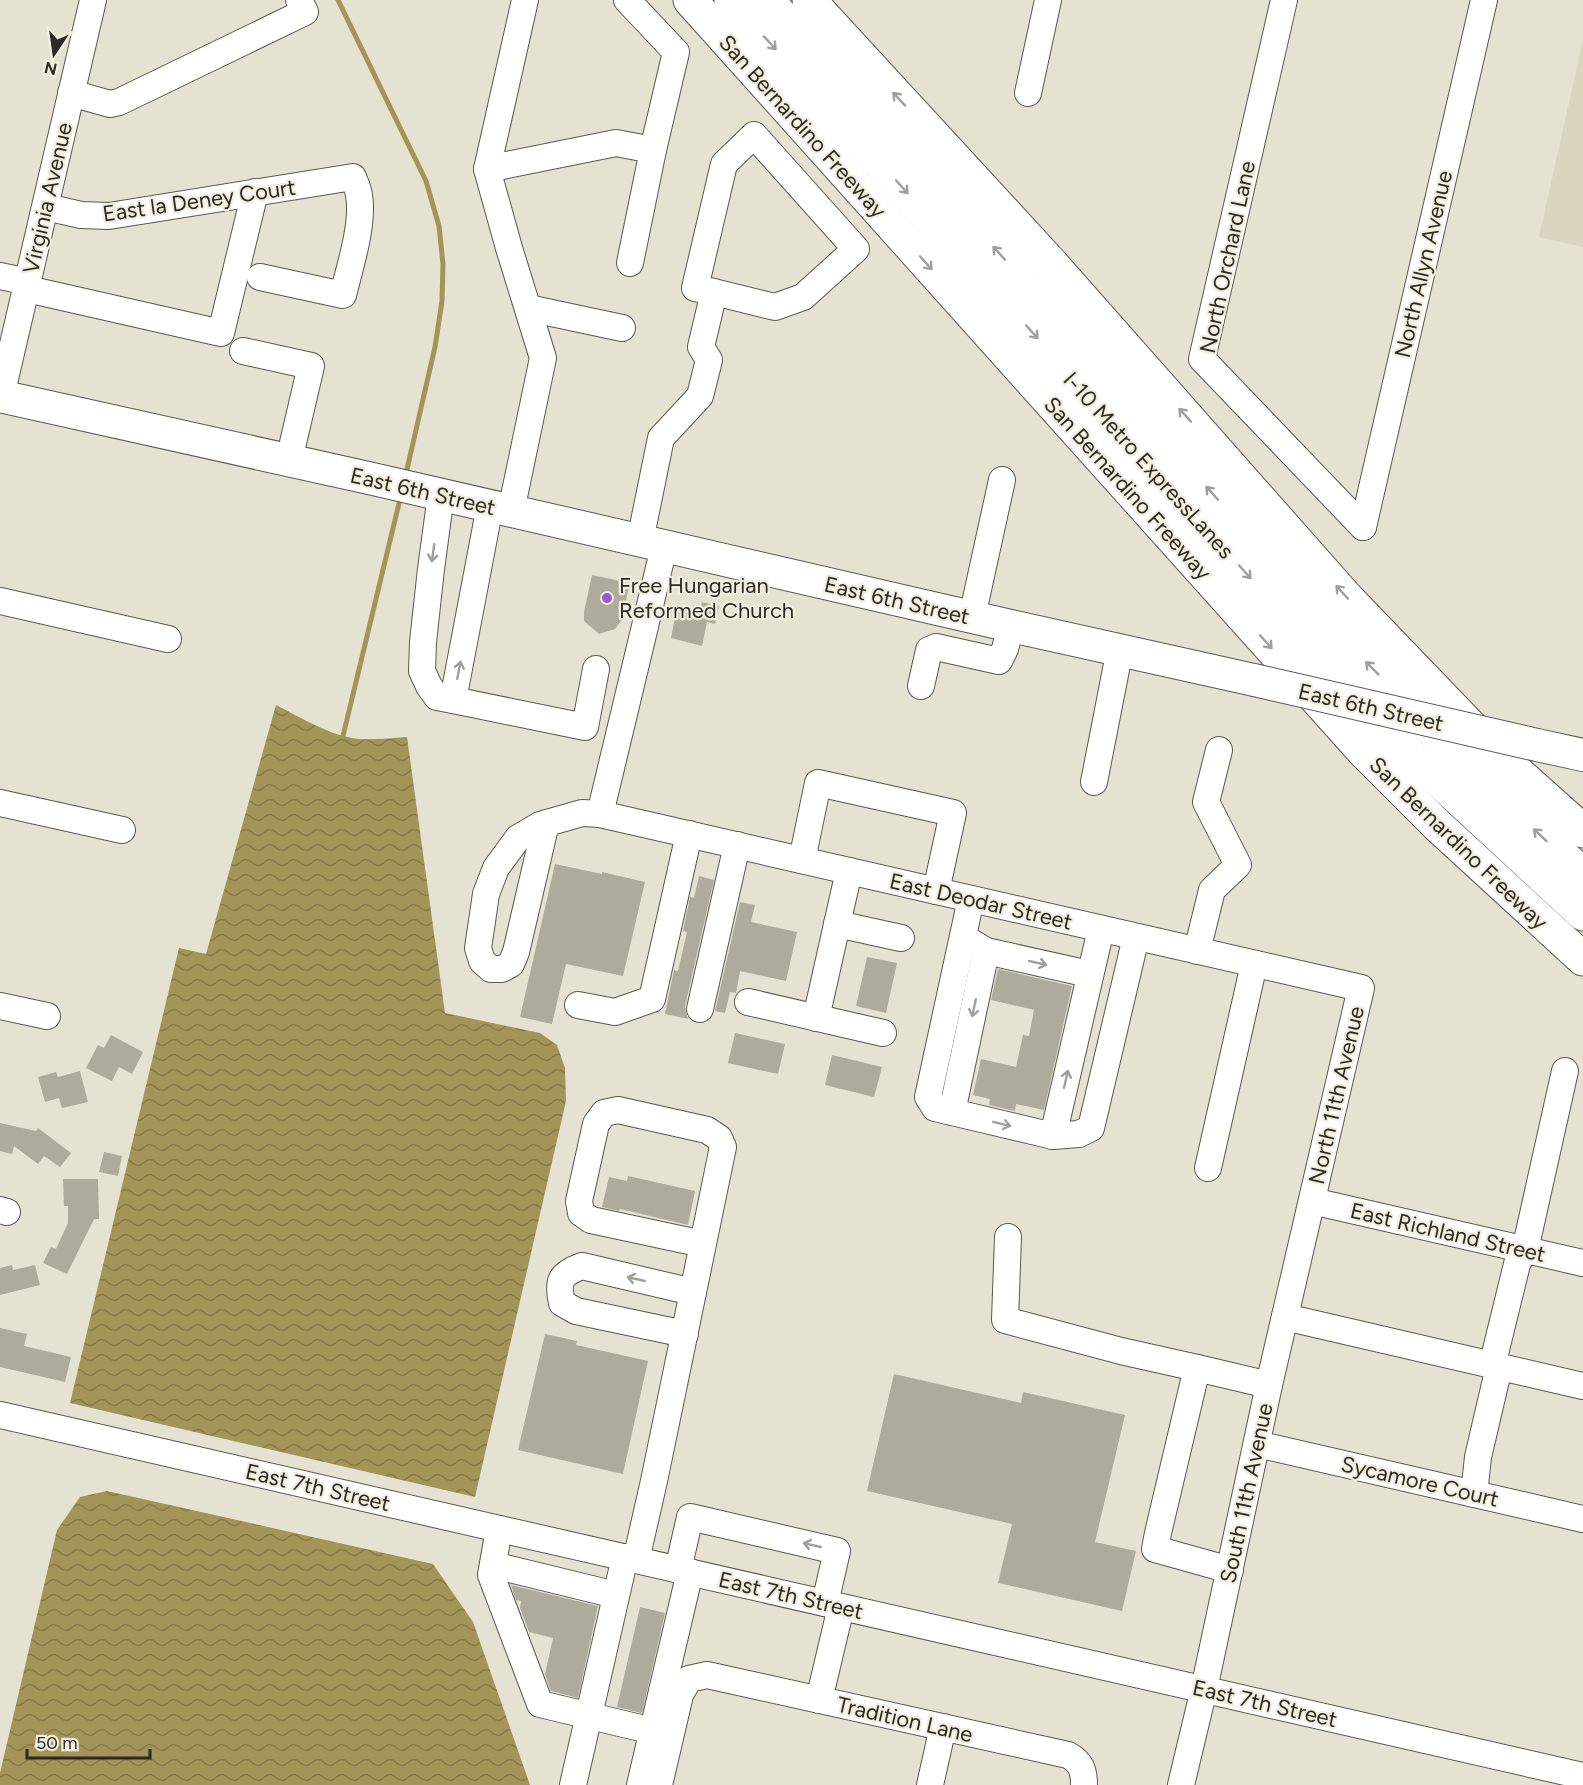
<svg xmlns="http://www.w3.org/2000/svg" width="1583" height="1785" font-family="Figtree,sans-serif">
  <style>
    .built { fill: #dad5bf }
    .water { fill: url(#water-waves) }
    .lines { fill: none; stroke-linecap: round; stroke-linejoin: round }
    .stream { stroke: #a39457; stroke-width: 5 }
    .building { fill: #aeab9c }
    .minor-casing { stroke: #5b584b; stroke-width: 28 }
    .major-casing { stroke: #5b584b; stroke-width: 34 }
    .highway-casing { stroke: #5b584b; stroke-width: 35 }
    .minor { stroke: #fff; stroke-width: 26 }
    .major { stroke: #fff; stroke-width: 32 }
    .highway { stroke: #fff; stroke-width: 33 }
    .major-bridge-casing { stroke: #5b584b; stroke-width: 34; stroke-linecap: butt }
    .major-bridge { stroke: #fff; stroke-width: 32 }
    .oneway { stroke: #a09f9c }
    .poi-dot { fill: #9959d0; stroke: #f2efdf; stroke-width: 2 }
    .labels { text-anchor: middle; stroke-width: 4.5; stroke-linejoin: round; paint-order: stroke }
    .street-label { font-size: 22px; fill: #2b2a24; stroke: #f2efdf }
    .poi-label { font-size: 22px; fill: #2b2a24; stroke: #f2efdf; text-anchor: start }
  </style>
  <defs>
    <pattern id="water-waves" width="16" height="10" patternUnits="userSpaceOnUse" patternTransform="scale(1.5)"><rect width="16" height="10" fill="#a39457"/><path d="M0 5q4-4 8 0t8 0" fill="none" stroke="#857948"/></pattern>
  </defs>
  <rect width="100%" height="100%" fill="#e5e2d2"/>
  <polygon class="built" points="1583,40 1583,247 1539,237"/>
  <g class="water">
    <path d="M276,705C302,718 330,736 359,739C375,740 391,738 407,737L445,1013L540,1033L557,1045L565,1068L566,1101L475,1497L70,1403L179,948L206,954Z"/>
    <polygon points="107,1491 433,1564 473,1622 530,1785 0,1785 0,1773 57,1530 80,1497"/>
  </g>
  <g class="lines">
    <g class="stream">
      <polyline points="338,0 426,181 439,226 443,264 442,301 435,347 405,478"/>
      <polyline points="343,736 401,495"/>
    </g>
  </g>
  <g class="building">
    <polygon points="592,575 630,583 621,621 615,629 599,634 584,621 584,612"/>
    <polygon points="702,602 719,606 715,624 707,622 702,646 671,638 676,612 683,614 684,611 699,615"/>
    <polygon points="555,864 602,874 602,872 645,882 623,976 566,964 552,1024 520,1017"/>
    <polygon points="699,876 714,880 685,1006 686,1013 688,1019 665,1014 674,970 678,971 687,932 683,931 690,897 694,898"/>
    <polygon points="740,902 755,905 751,922 797,932 786,981 740,971 736,993 730,992 725,1013 715,1011"/>
    <polygon points="867,957 897,963 886,1013 856,1006"/>
    <polygon points="998,969 1072,986 1044,1110 1016,1104 1015,1111 989,1105 990,1099 973,1095 981,1059 1016,1067 1023,1035 1029,1036 1034,1010 991,1000"/>
    <polygon points="735,1033 785,1044 778,1074 728,1063"/>
    <polygon points="111,1035 143,1052 132,1074 119,1067 112,1081 86,1068 98,1045 104,1048"/>
    <polygon points="832,1055 882,1067 874,1097 825,1085"/>
    <polygon points="80,1071 88,1102 62,1108 59,1098 45,1102 38,1077 56,1072 58,1077"/>
    <polygon points="0,1123 36,1131 38,1128 71,1153 60,1167 44,1156 38,1164 14,1146 12,1154 0,1151"/>
    <polygon points="104,1152 122,1156 118,1176 99,1172"/>
    <polygon points="628,1176 695,1191 688,1225 620,1209 619,1211 602,1207 609,1177 627,1181"/>
    <polygon points="63,1179 98,1179 99,1219 94,1219 67,1274 43,1263 51,1247 56,1249 68,1223 68,1206 64,1206"/>
    <polygon points="12,1265 13,1270 35,1265 40,1285 0,1295 0,1268"/>
    <polygon points="0,1328 27,1334 24,1346 71,1357 65,1382 0,1367"/>
    <polygon points="545,1334 577,1341 576,1345 648,1361 623,1474 518,1450"/>
    <polygon points="894,1374 1021,1403 1023,1392 1125,1415 1095,1542 1136,1551 1122,1611 998,1583 1012,1524 867,1491"/>
    <polygon points="511,1585 598,1606 578,1698 551,1691 545,1674 553,1638 529,1632 520,1608 521,1601 516,1600"/>
    <polygon points="640,1607 665,1613 642,1713 617,1707"/>
  </g>
  <g class="lines">
    <g class="minor-casing">
      <g id="minor">
        <polyline points="1284,0 1202,359 1363,527"/>
        <polyline points="71,93 110,104 119,102 305,12 299,0"/>
        <polyline points="1028,93 1048,0"/>
        <polyline points="487,169 616,143 653,150 676,52 627,0"/>
        <path d="M46,207L81,215L109,216L353,177C355,183 358,188 359,195C364,224 350,266 343,295L260,277"/>
        <polyline points="630,263 653,150"/>
        <polyline points="0,276 28,282"/>
        <polyline points="27,289 221,333 255,192"/>
        <polyline points="528,308 622,328"/>
        <polyline points="243,351 311,366 289,460"/>
        <polyline points="1,396 93,0"/>
        <polyline points="441,495 431,569 423,642 422,671 429,686 437,697 453,700 490,506"/>
        <polyline points="511,511 543,358 509,248 487,169 525,0"/>
        <polyline points="1363,527 1484,0"/>
        <polyline points="640,541 661,438 700,396 709,360 701,347 714,292 775,307 803,297 856,249 754,135 724,164 695,288 714,292"/>
        <polyline points="0,601 168,639"/>
        <polyline points="972,617 1002,480"/>
        <polyline points="921,686 929,650 936,647 999,661 1005,649 1011,626"/>
        <polyline points="453,700 585,727 596,669"/>
        <polyline points="1094,782 1120,649"/>
        <polyline points="0,803 122,830"/>
        <polyline points="600,814 664,547"/>
        <polyline points="546,823 516,952 511,964 502,969 491,969 482,961 478,948 486,894 496,868 518,838 540,825 582,813 600,814 1361,988 1269,1385 1204,1689 1181,1785"/>
        <polyline points="802,860 818,783 953,813 936,891"/>
        <polyline points="971,899 928,1097 935,1108 1053,1136 1079,1134 1091,1128 1136,937"/>
        <polyline points="837,924 901,938"/>
        <polyline points="971,942 986,951 1089,974"/>
        <polyline points="1197,951 1212,890 1238,865 1206,802 1219,750"/>
        <polyline points="748,1002 883,1033"/>
        <polyline points="578,1005 615,1012 652,999 689,834"/>
        <polyline points="0,1006 47,1016"/>
        <polyline points="700,1009 737,845"/>
        <polyline points="816,1018 849,871"/>
        <polyline points="952,1112 986,951"/>
        <polyline points="1053,1136 1101,929"/>
        <polyline points="1208,1168 1254,964"/>
        <polyline points="1312,1201 1583,1263"/>
        <polyline points="0,1210 7,1212"/>
        <polyline points="1008,1237 1005,1320 1121,1351 1197,1368"/>
        <polyline points="1285,1317 1583,1386"/>
        <path d="M685,1334L576,1311L562,1303C557,1281 560,1274 582,1266L693,1292"/>
        <polyline points="1492,1366 1517,1264 1525,1250 1565,1071"/>
        <polyline points="0,1415 1583,1776"/>
        <polyline points="1257,1444 1583,1519"/>
        <polyline points="1474,1494 1478,1457 1499,1367"/>
        <polyline points="499,1529 491,1575 540,1704 653,1731"/>
        <polyline points="636,1560 654,1481 723,1147 719,1138 707,1130 618,1110 604,1113 596,1124 579,1201 581,1213 591,1220 703,1244"/>
        <polyline points="493,1565 616,1595"/>
        <polyline points="678,1570 690,1517 837,1551 825,1603"/>
        <polyline points="1230,1570 1155,1549 1158,1533 1197,1368 1269,1385"/>
        <polyline points="819,1700 841,1607"/>
        <polyline points="573,1785 625,1557"/>
        <polyline points="640,1785 690,1572"/>
        <path d="M659,1785L680,1695L689,1679L707,1675L1068,1755C1081,1762 1084,1770 1084,1785"/>
        <polyline points="930,1785 943,1727"/>
      </g>
    </g>
    <g class="major-casing">
      <g id="major">
        <polyline points="0,396 373,479 1011,626 1254,680"/>
        <polyline points="1537,745 1583,755"/>
      </g>
    </g>
    <g class="highway-casing">
      <g id="highway">
        <polyline points="690,0 1364,752 1436,824 1583,959"/>
        <polyline points="731,0 873,155 1333,671 1409,753 1583,914"/>
        <polyline points="767,0 1002,257 1335,631 1472,770 1583,875"/>
        <polyline points="809,0 1051,263 1347,598 1499,756 1583,831"/>
      </g>
    </g>
    <use href="#minor" class="minor"/>
    <use href="#major" class="major"/>
    <use href="#highway" class="highway"/>
    <g class="major-bridge-casing">
      <polyline id="major-bridge" points="1254,680 1537,745"/>
    </g>
    <use href="#major-bridge" class="major-bridge"/>
  </g>
  <defs><path id="oneway-shaft" d="M-6 0H5M1.5-3L5.5 0L1.5 3" fill="none" stroke-width="1.6" stroke-linecap="round" stroke-linejoin="round" transform="scale(1.5)"/></defs>
  <g class="oneway">
    <use href="#oneway-shaft" transform="translate(770 43) rotate(47)"/>
    <use href="#oneway-shaft" transform="translate(899 99) rotate(-133)"/>
    <use href="#oneway-shaft" transform="translate(902 187) rotate(48)"/>
    <use href="#oneway-shaft" transform="translate(999 253) rotate(-132)"/>
    <use href="#oneway-shaft" transform="translate(926 263) rotate(48)"/>
    <use href="#oneway-shaft" transform="translate(1032 332) rotate(48)"/>
    <use href="#oneway-shaft" transform="translate(1185 415) rotate(-132)"/>
    <use href="#oneway-shaft" transform="translate(1212 493) rotate(-132)"/>
    <use href="#oneway-shaft" transform="translate(433 553) rotate(98)"/>
    <use href="#oneway-shaft" transform="translate(1245 572) rotate(48)"/>
    <use href="#oneway-shaft" transform="translate(1342 592) rotate(-132)"/>
    <use href="#oneway-shaft" transform="translate(1266 642) rotate(48)"/>
    <use href="#oneway-shaft" transform="translate(1372 668) rotate(-135)"/>
    <use href="#oneway-shaft" transform="translate(459 670) rotate(-79)"/>
    <use href="#oneway-shaft" transform="translate(1540 835) rotate(-137)"/>
    <use href="#oneway-shaft" transform="translate(1038 963) rotate(13)"/>
    <use href="#oneway-shaft" transform="translate(974 1008) rotate(102)"/>
    <use href="#oneway-shaft" transform="translate(1066 1079) rotate(-77)"/>
    <use href="#oneway-shaft" transform="translate(1002 1124) rotate(14)"/>
    <use href="#oneway-shaft" transform="translate(636 1279) rotate(-167)"/>
    <use href="#oneway-shaft" transform="translate(812 1545) rotate(-167)"/>
  </g>
  <circle class="poi-dot" cx="607" cy="598" r="6"/>
  <g class="labels">
    <g class="street-label">
      <text transform="translate(803 126) rotate(48)" y="8">San Bernardino Freeway</text>
      <text transform="translate(47 198) rotate(-77)" y="8">Virginia Avenue</text>
      <text transform="translate(199 200) rotate(-8)" y="8">East la Deney Court</text>
      <text transform="translate(1227 257) rotate(-78)" y="8">North Orchard Lane</text>
      <text transform="translate(1423 264) rotate(-77)" y="8">North Allyn Avenue</text>
      <text transform="translate(1149 465) rotate(48)" y="8">I-10 Metro ExpressLanes</text>
      <text transform="translate(1128 488) rotate(48)" y="8">San Bernardino Freeway</text>
      <text transform="translate(423 491) rotate(13)" y="8">East 6th Street</text>
      <text transform="translate(897 600) rotate(13)" y="8">East 6th Street</text>
      <text transform="translate(1371 707) rotate(13)" y="8">East 6th Street</text>
      <text transform="translate(1459 843) rotate(44)" y="8">San Bernardino Freeway</text>
      <text transform="translate(981 901) rotate(13)" y="8">East Deodar Street</text>
      <text transform="translate(1336 1095) rotate(-77)" y="8">North 11th Avenue</text>
      <text transform="translate(1448 1232) rotate(13)" y="8">East Richland Street</text>
      <text transform="translate(1420 1481) rotate(13)" y="8">Sycamore Court</text>
      <text transform="translate(318 1487) rotate(13)" y="8">East 7th Street</text>
      <text transform="translate(1246 1493) rotate(-78)" y="8">South 11th Avenue</text>
      <text transform="translate(791 1595) rotate(13)" y="8">East 7th Street</text>
      <text transform="translate(1265 1703) rotate(13)" y="8">East 7th Street</text>
      <text transform="translate(905 1719) rotate(13)" y="8">Tradition Lane</text>
    </g>
    <g class="poi-label">
      <text x="619" y="593">Free Hungarian<tspan x="619" dy="25">Reformed Church</tspan></text>
    </g>
  </g>
  <g transform="translate(54 54) rotate(193)" stroke="#f2efdf" stroke-width="4.5" paint-order="stroke">
  <path d="M0-4.5L10 22L0 15L-10 22Z" fill="#2b2a24"/>
  <text y="-9" font-size="16" font-weight="bold" text-anchor="middle" fill="#2b2a24">N</text>
  </g>
  <path d="M27 1749v9h123v-9" fill="none" stroke="#2b2a24" stroke-width="3"/>
  <text x="36" y="1749" font-size="18" fill="#2b2a24" stroke="#f2efdf" stroke-width="4.5" paint-order="stroke">50 m</text>
</svg>
